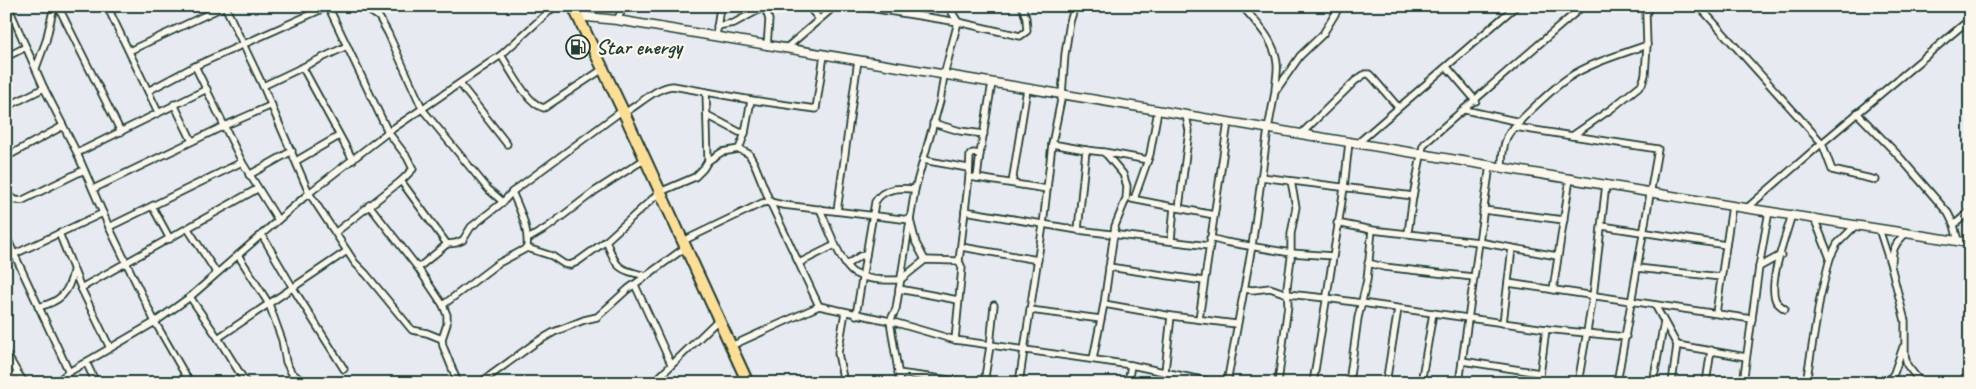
<svg xmlns="http://www.w3.org/2000/svg" width="1976" height="389" font-family="Caveat,sans-serif">
  <style>
    .lines { fill: none; stroke-linecap: round; stroke-linejoin: round }
    .street-casing { stroke: #1f3d34; stroke-width: 9 }
    .secondary-casing { stroke: #1f3d34; stroke-width: 11 }
    .highway-casing { stroke: #1f3d34; stroke-width: 14 }
    .street { stroke: #fbf7ec; stroke-width: 5.5 }
    .secondary { stroke: #fbf7ec; stroke-width: 8 }
    .highway { stroke: #fdde96; stroke-width: 10 }
    .labels { text-anchor: middle; stroke-width: 4.5; stroke-linejoin: round; paint-order: stroke }
    .poi-label { font-size: 21px; font-weight: bold; fill: #1f3d34; stroke: #fbf7ec; text-anchor: start }
  </style>
  <rect width="100%" height="100%" fill="#e7ebf1"/>
  <filter id="ink" filterUnits="userSpaceOnUse"><feTurbulence type="fractalNoise" baseFrequency=".02" numOctaves="2"/><feDisplacementMap in="SourceGraphic" scale="10" xChannelSelector="R" yChannelSelector="G"/><feConvolveMatrix kernelMatrix="1 2 1 2 8 2 1 2 1" color-interpolation-filters="sRGB"/></filter>
  <g filter="url(#ink)">
    <g class="lines">
      <g class="street-casing">
        <g id="street">
          <polyline points="8,6 44,88 77,153 109,227 155,322 190,383"/>
          <polyline points="58,6 121,132"/>
          <polyline points="107,6 158,112"/>
          <polyline points="225,6 263,86 309,193 355,263 366,274 412,330 427,333 442,339"/>
          <polyline points="328,6 388,132 407,157 413,169 401,181 336,232"/>
          <polyline points="362,6 379,17 388,33 423,110 488,189 503,202"/>
          <polyline points="583,6 588,17"/>
          <polyline points="808,6 819,19"/>
          <polyline points="857,6 958,22 1020,36 1027,31 1026,18 1022,6"/>
          <path d="M1242,6C1256,22 1275,41 1277,63C1278,71 1276,81 1275,90"/>
          <polyline points="1699,6 1822,143 1832,170 1876,180"/>
          <polyline points="765,7 769,20 767,46"/>
          <polyline points="109,11 120,6"/>
          <polyline points="617,20 624,6"/>
          <polyline points="717,26 734,23 766,6"/>
          <polyline points="716,37 720,6"/>
          <polyline points="785,49 835,6"/>
          <polyline points="129,51 225,6"/>
          <path d="M501,55C510,69 528,105 544,108L603,69"/>
          <polyline points="6,57 26,47"/>
          <polyline points="1447,67 1476,101"/>
          <polyline points="36,68 46,41 54,6"/>
          <polyline points="303,68 353,160"/>
          <polyline points="460,84 507,144"/>
          <polyline points="263,86 347,46"/>
          <polyline points="148,91 195,66"/>
          <polyline points="706,92 708,161"/>
          <polyline points="751,100 745,133 739,149 749,154 755,165 770,202 819,306"/>
          <polyline points="174,104 192,141"/>
          <polyline points="6,107 44,88"/>
          <polyline points="1465,110 1520,122"/>
          <path d="M624,113C639,105 656,87 673,86L751,100L816,109L824,55"/>
          <polyline points="1857,113 1898,155 1948,213 1954,225 1958,241"/>
          <polyline points="707,115 739,132 745,133"/>
          <polyline points="933,123 960,131 984,134"/>
          <polyline points="1514,127 1658,149 1617,383"/>
          <polyline points="1301,134 1355,81 1365,74 1369,74 1373,78 1398,107"/>
          <polyline points="1572,136 1611,109 1642,84 1645,75 1647,45"/>
          <polyline points="1358,143 1516,6"/>
          <polyline points="1086,150 1103,152 1107,155 1123,174 1127,186 1126,199 1115,226 1104,304 1093,359"/>
          <polyline points="1104,152 1148,160"/>
          <polyline points="77,153 207,89"/>
          <polygon points="973,153 980,154 977,178 969,177 970,155"/>
          <polyline points="980,154 992,83"/>
          <polyline points="6,157 63,126"/>
          <polyline points="923,160 968,168"/>
          <polyline points="296,161 339,136"/>
          <path d="M1502,167C1502,157 1503,146 1507,137C1513,125 1556,86 1568,78C1590,63 1622,54 1647,45L1646,14L1650,6"/>
          <polyline points="249,175 292,151"/>
          <polyline points="1261,177 1413,196"/>
          <polyline points="977,178 1047,189"/>
          <polyline points="401,181 447,244 456,243 463,240 471,227 503,202 512,192 623,110"/>
          <polyline points="1012,183 1027,89"/>
          <polyline points="93,189 224,126 272,105"/>
          <path d="M512,192C520,210 529,228 527,248"/>
          <path d="M6,194C12,198 16,202 23,200L84,170"/>
          <polyline points="1132,199 1214,215"/>
          <polyline points="1134,199 1150,154 1158,110"/>
          <polyline points="369,205 418,268 443,305 447,315 447,324 442,339 443,346 458,383"/>
          <polyline points="152,206 170,239"/>
          <polyline points="1179,208 1189,131 1186,115"/>
          <polyline points="1747,208 1822,143 1970,19"/>
          <path d="M820,209C826,223 842,267 854,273C869,281 885,280 900,280L925,260L959,261"/>
          <polyline points="1483,210 1564,220"/>
          <polyline points="837,211 858,60"/>
          <polyline points="965,211 1078,230 1086,150 1052,144"/>
          <polyline points="1814,218 1830,258"/>
          <polyline points="278,220 242,162 195,66 329,6"/>
          <polyline points="1337,223 1372,230 1479,242 1557,256"/>
          <polyline points="1954,225 1970,211"/>
          <polyline points="1602,226 1726,245"/>
          <polyline points="109,227 242,162"/>
          <polyline points="188,229 216,272"/>
          <polyline points="1879,229 1891,266 1905,321 1905,355 1907,365 1921,383"/>
          <polyline points="1078,230 1209,246"/>
          <polyline points="59,233 81,288 110,348"/>
          <polyline points="1408,233 1413,196 1423,146 1425,143 1583,6"/>
          <polyline points="262,235 293,288 344,369"/>
          <polyline points="6,236 69,372"/>
          <polyline points="1210,238 1225,242 1291,253 1333,256"/>
          <polyline points="528,239 548,227 595,191 645,159"/>
          <polyline points="1171,240 1174,207"/>
          <path d="M606,241C618,270 617,269 647,276"/>
          <polyline points="683,241 762,203 770,202 783,205 910,220 916,243 925,260"/>
          <polyline points="961,247 1038,260"/>
          <polyline points="238,255 269,304 282,340 286,362 291,372 302,381"/>
          <polyline points="6,258 103,213"/>
          <path d="M1892,261C1892,248 1897,242 1906,233"/>
          <polyline points="799,263 835,245"/>
          <polyline points="1368,263 1384,267 1473,277"/>
          <polyline points="846,265 860,256 866,255"/>
          <polyline points="1109,267 1204,281"/>
          <polyline points="1759,267 1781,255"/>
          <polyline points="418,268 447,244"/>
          <polyline points="1637,268 1721,277"/>
          <polyline points="1508,283 1752,319"/>
          <polyline points="635,285 671,364"/>
          <polyline points="81,288 257,189"/>
          <polyline points="899,289 958,300"/>
          <polyline points="1244,289 1253,290 1270,288 1287,294 1326,298 1546,329 1626,337"/>
          <polyline points="1553,290 1570,178"/>
          <polyline points="190,297 218,338 347,251"/>
          <polyline points="1104,304 1171,316 1236,324"/>
          <polyline points="443,305 497,264 527,248 552,256 564,264 570,265 577,262 606,241 660,192 695,177 703,169 708,161 722,152 739,149"/>
          <polyline points="1655,305 1677,345 1672,383"/>
          <path d="M38,307C60,302 69,293 73,271"/>
          <path d="M1785,309C1782,307 1778,304 1776,301C1767,283 1787,234 1792,214"/>
          <polyline points="1030,310 1101,319"/>
          <polyline points="1716,313 1732,206"/>
          <path d="M856,315L875,202C884,187 899,188 915,189"/>
          <polyline points="1199,319 1228,122"/>
          <polyline points="1503,323 1512,248"/>
          <polyline points="218,338 246,383"/>
          <polyline points="955,340 962,268 959,261 969,177"/>
          <polyline points="1677,345 1746,357"/>
          <polyline points="731,346 819,306 890,321 955,340 1131,365 1216,383"/>
          <polyline points="6,353 19,375 25,383"/>
          <polyline points="1462,361 1540,373"/>
          <polyline points="86,362 96,383"/>
          <polyline points="1165,371 1171,316"/>
          <polyline points="898,373 972,383"/>
          <polyline points="6,376 19,375"/>
          <polyline points="55,383 69,372 155,322 190,297 309,193 388,132 501,55 555,6"/>
          <polyline points="480,383 535,343 554,332 584,320 597,317 628,289 686,247"/>
          <polyline points="653,383 719,319"/>
          <polyline points="844,383 838,353 845,312"/>
          <polyline points="900,383 890,321 896,309 915,189 940,101 944,75 958,22 948,6"/>
          <polyline points="984,383 990,346 994,305"/>
          <polyline points="1019,383 1043,225 1052,144 1062,95 1065,54 1070,22 1075,6"/>
          <polyline points="1128,383 1131,365"/>
          <polyline points="1227,383 1252,246 1268,129 1275,92 1300,56 1323,34 1340,6"/>
          <polyline points="1278,383 1288,305 1287,287 1291,258 1291,234 1296,207 1291,181"/>
          <polyline points="1313,383 1344,188 1349,142"/>
          <polyline points="1349,383 1358,318 1367,280 1372,230"/>
          <polyline points="1386,383 1398,309"/>
          <polyline points="1421,383 1433,313"/>
          <polyline points="1459,383 1490,165"/>
          <polyline points="1539,383 1546,329"/>
          <polyline points="1578,383 1593,297 1606,184"/>
          <polyline points="1653,383 1664,322"/>
          <polyline points="1706,383 1711,350"/>
          <polyline points="1743,383 1759,267 1769,211"/>
          <polyline points="1806,383 1820,298 1830,258 1837,244 1856,225"/>
          <polyline points="1887,383 1894,373 1903,347"/>
        </g>
      </g>
      <g class="secondary-casing">
        <polyline id="secondary" points="577,16 617,20 1732,206 1970,243"/>
      </g>
      <g class="highway-casing">
        <polyline id="highway" points="573,6 624,113 748,383"/>
      </g>
      <use href="#street" class="street"/>
      <use href="#secondary" class="secondary"/>
      <use href="#highway" class="highway"/>
    </g>
  </g>
  <defs>
    <g id="fuel-ring" transform="scale(1.25)"><circle r="9.5" fill="#fbf7ec" stroke="#1f3d34" stroke-width="1.5"/><path d="M-5.5-6h7V0h2V4h1.3V-2.5L3-4.5l.8-.8L6-3V5H2.5V1h-1V6h-7ZM-4.2-4.7v3.2H.2V-4.7Z" fill="#1f3d34"/></g>
  </defs>
  <g fill-rule="evenodd">
    <use href="#fuel-ring" x="578" y="47"/>
  </g>
  <g class="labels">
    <g class="poi-label">
      <text x="596" y="54">Star energy</text>
    </g>
  </g>
  <rect width="1976" height="389" fill="none" stroke="#fbf7ec" stroke-width="25"/>
  <rect x="12" y="12" width="1951" height="364" fill="none" stroke="#1f3d34" stroke-width="2" filter="url(#ink)"/>
</svg>
